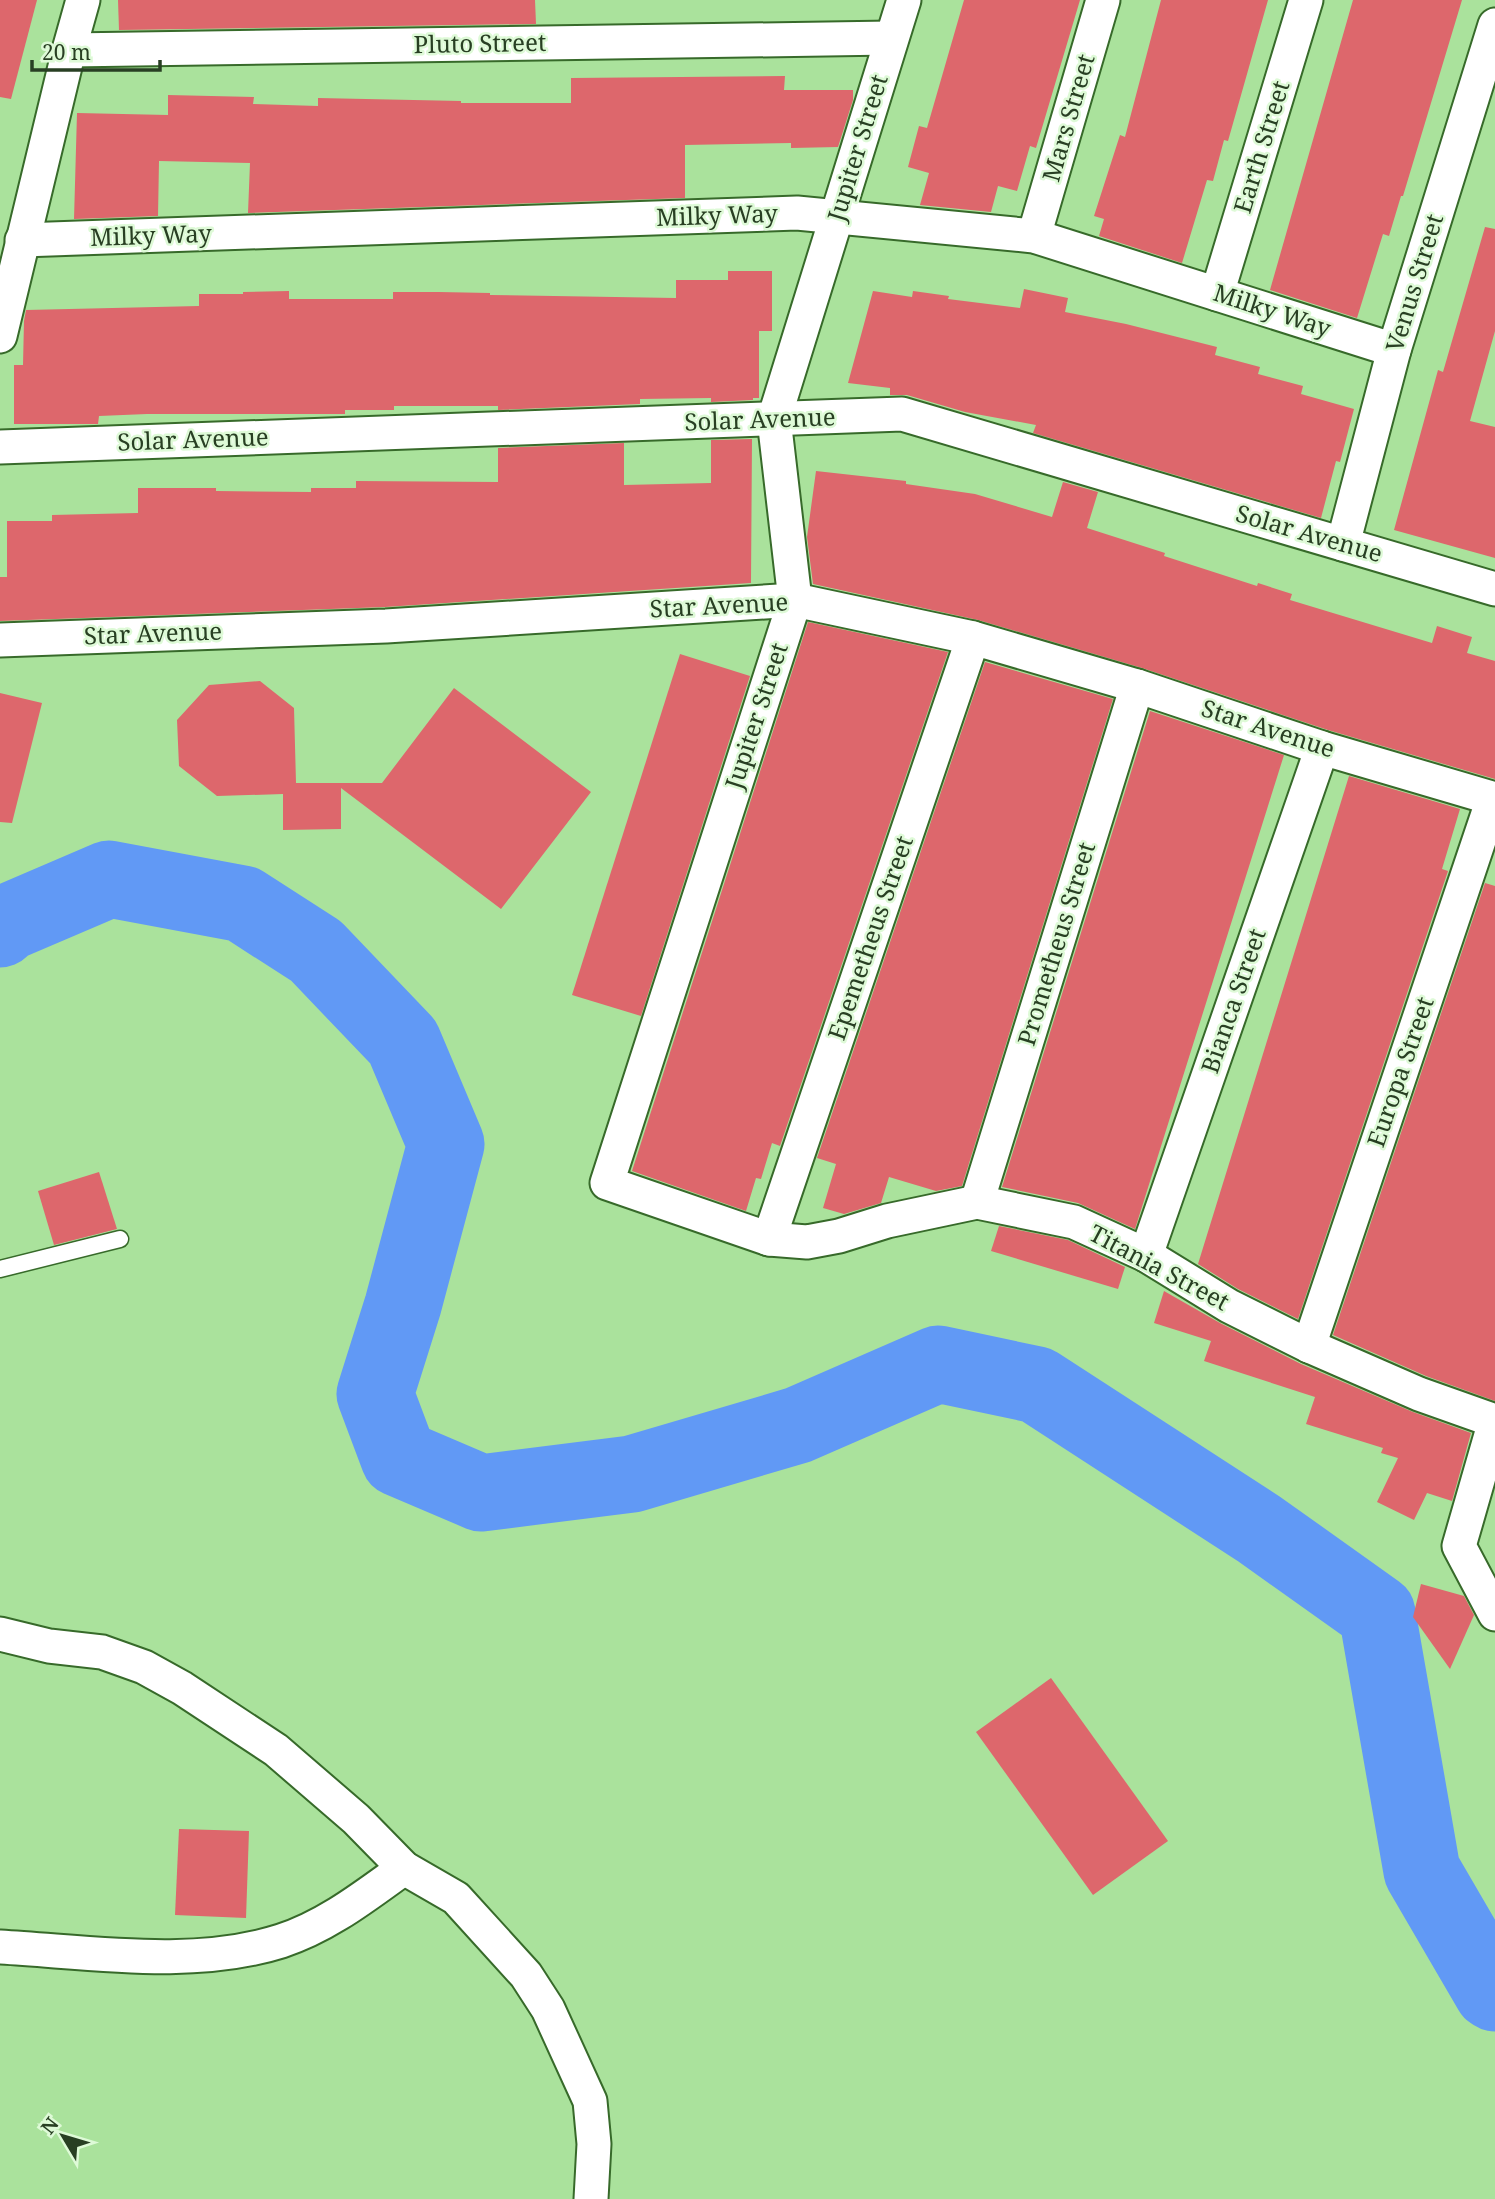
<svg xmlns="http://www.w3.org/2000/svg" width="1495" height="2199" font-family="'Noto Serif',serif">
  <style>
    .lines { fill: none; stroke-linecap: round; stroke-linejoin: round }
    .river { stroke: #6199f5; stroke-width: 77 }
    .building { fill: #dd676c }
    .lane-casing { stroke: #376a2a; stroke-width: 19 }
    .street-casing { stroke: #376a2a; stroke-width: 37 }
    .lane { stroke: #fff; stroke-width: 16 }
    .street { stroke: #fff; stroke-width: 33 }
    .labels { text-anchor: middle; stroke-width: 5; stroke-linejoin: round; paint-order: stroke }
    .street-label { font-size: 24px; fill: #283f23; stroke: #defad7 }
  </style>
  <rect width="100%" height="100%" fill="#aae29c"/>
  <g class="lines">
    <polyline class="river" points="0,929 6,923 109,879 243,904 316,951 403,1042 446,1144 403,1305 375,1394 399,1458 481,1493 632,1474 798,1425 938,1364 1037,1385 1259,1529 1377,1613 1422,1871 1492,1991 1495,1993"/>
  </g>
  <g class="building">
    <polygon points="0,0 37,0 11,99 0,97"/>
    <polygon points="118,0 535,0 536,24 119,30"/>
    <polygon points="964,0 1080,0 1036,148 1030,146 1017,191 998,186 991,212 920,205 929,173 908,167 919,126 927,128"/>
    <polygon points="1161,0 1268,0 1228,141 1224,140 1213,181 1207,180 1182,263 1099,236 1104,219 1094,216 1120,135 1125,137"/>
    <polygon points="1353,0 1462,0 1403,196 1401,196 1389,236 1383,234 1357,318 1270,290"/>
    <polygon points="785,76 784,90 853,90 853,100 838,147 791,148 791,143 685,145 685,198 248,213 250,163 159,161 158,216 74,219 77,113 168,115 168,95 254,97 253,104 318,106 318,98 461,101 461,103 571,103 571,78"/>
    <polygon points="1485,227 1495,229 1495,331 1470,421 1495,427 1495,558 1394,530 1438,370 1443,372"/>
    <polygon points="728,271 772,271 772,331 759,331 759,398 753,398 753,400 711,402 711,398 640,399 640,404 498,410 498,406 394,406 394,410 345,410 345,414 147,414 99,416 98,424 14,424 14,365 23,365 24,321 26,310 199,306 199,294 243,294 243,292 289,291 289,299 393,299 393,292 439,292 490,293 490,295 676,298 676,280 728,280"/>
    <polygon points="1024,289 1068,298 1065,312 1126,324 1217,347 1215,355 1260,367 1258,374 1303,386 1301,394 1354,409 1340,462 1336,461 1321,518 1033,433 1036,425 965,412 907,395 890,395 890,388 848,383 873,291 912,297 913,291 949,296 948,299 1020,308"/>
    <polygon points="752,439 751,583 385,607 0,621 0,577 7,577 7,521 52,521 52,515 138,513 138,488 216,488 216,491 311,492 311,488 356,488 356,481 498,482 498,448 624,443 624,485 711,483 711,440"/>
    <polygon points="816,471 906,481 906,484 975,494 1052,517 1063,482 1098,492 1087,528 1165,553 1164,556 1257,586 1258,583 1292,594 1290,600 1432,643 1437,626 1472,637 1467,653 1495,661 1495,779 1328,730 1142,668 978,620 813,584 807,537"/>
    <polygon points="808,622 948,652 780,1146 772,1143 761,1179 756,1178 746,1211 632,1171"/>
    <polygon points="680,654 750,676 641,1016 572,995"/>
    <polygon points="985,662 1113,699 962,1186 936,1191 889,1177 881,1203 844,1214 823,1208 836,1164 817,1158"/>
    <polygon points="260,681 294,708 296,783 382,783 454,688 591,792 501,909 341,788 341,829 283,830 283,794 217,796 179,766 177,720 209,685"/>
    <polygon points="0,693 42,703 12,823 0,822"/>
    <polygon points="1150,711 1284,755 1135,1229 1078,1203 1002,1187"/>
    <polygon points="1349,776 1460,809 1442,869 1448,871 1298,1319 1238,1289 1198,1264"/>
    <polygon points="1485,883 1495,886 1495,1401 1426,1376 1333,1335"/>
    <polygon points="99,1172 117,1229 54,1245 38,1191"/>
    <polygon points="999,1226 1068,1240 1125,1267 1118,1289 991,1251"/>
    <polygon points="1164,1291 1220,1323 1301,1364 1413,1412 1471,1433 1452,1501 1427,1493 1414,1520 1377,1502 1398,1458 1381,1453 1383,1448 1306,1424 1315,1397 1204,1361 1211,1341 1154,1323"/>
    <polygon points="1421,1584 1464,1596 1474,1615 1450,1669 1413,1617"/>
    <polygon points="1051,1678 1168,1841 1093,1895 976,1732"/>
    <polygon points="179,1829 249,1831 246,1918 175,1915"/>
  </g>
  <g class="lines">
    <g class="lane-casing">
      <polyline id="lane" points="0,1269 120,1239"/>
    </g>
    <g class="street-casing">
      <g id="street">
        <polyline points="904,0 774,419 795,600 607,1183 769,1239 807,1242 839,1236 887,1221 977,1202 1074,1222 1146,1255 1229,1306 1309,1346 1419,1394 1495,1421 1459,1546 1495,1614"/>
        <polyline points="69,50 891,38"/>
        <polyline points="1034,236 1103,0"/>
        <polyline points="22,240 797,213 1034,236 1394,350"/>
        <polyline points="1217,294 1306,0"/>
        <polyline points="0,336 69,50 83,0"/>
        <polyline points="0,447 902,414 1495,589"/>
        <polyline points="1343,544 1394,350 1495,25"/>
        <polyline points="0,640 386,626 795,600 973,638 1137,686 1322,748 1495,799"/>
        <polyline points="977,1202 1137,686"/>
        <polyline points="769,1239 973,638"/>
        <polyline points="1146,1255 1322,748"/>
        <polyline points="1309,1346 1493,799"/>
        <polyline points="0,1634 49,1646 102,1652 144,1667 182,1688 276,1750 356,1819 404,1868 456,1898 526,1975 548,2009 590,2101 594,2144 591,2199"/>
        <path d="M0,1947C90,1952 193,1969 281,1941C327,1926 365,1896 404,1868"/>
      </g>
    </g>
    <use href="#lane" class="lane"/>
    <use href="#street" class="street"/>
  </g>
  <g class="labels">
    <g class="street-label">
      <text transform="translate(480 44) rotate(-1)" y="8">Pluto Street</text>
      <text transform="translate(1069 118) rotate(-74)" y="8">Mars Street</text>
      <text transform="translate(1262 147) rotate(-73)" y="8">Earth Street</text>
      <text transform="translate(858 148) rotate(-73)" y="8">Jupiter Street</text>
      <text transform="translate(717 216) rotate(-2)" y="8">Milky Way</text>
      <text transform="translate(151 236) rotate(-2)" y="8">Milky Way</text>
      <text transform="translate(1415 283) rotate(-73)" y="8">Venus Street</text>
      <text transform="translate(1272 311) rotate(18)" y="8">Milky Way</text>
      <text transform="translate(760 420) rotate(-2)" y="8">Solar Avenue</text>
      <text transform="translate(193 440) rotate(-2)" y="8">Solar Avenue</text>
      <text transform="translate(1309 534) rotate(16)" y="8">Solar Avenue</text>
      <text transform="translate(719 606) rotate(-3)" y="8">Star Avenue</text>
      <text transform="translate(153 634) rotate(-2)" y="8">Star Avenue</text>
      <text transform="translate(757 716) rotate(-72)" y="8">Jupiter Street</text>
      <text transform="translate(1268 729) rotate(18)" y="8">Star Avenue</text>
      <text transform="translate(871 938) rotate(-71)" y="8">Epemetheus Street</text>
      <text transform="translate(1057 944) rotate(-73)" y="8">Prometheus Street</text>
      <text transform="translate(1234 1001) rotate(-71)" y="8">Bianca Street</text>
      <text transform="translate(1401 1072) rotate(-71)" y="8">Europa Street</text>
      <text transform="translate(1159 1268) rotate(28)" y="8">Titania Street</text>
    </g>
  </g>
  <g transform="translate(63 2136) rotate(308)" stroke="#defad7" stroke-width="5" paint-order="stroke">
  <path d="M0-5L12 26L0 18L-12 26Z" fill="#283f23"/>
  <text y="-10" font-size="19" font-weight="bold" text-anchor="middle" fill="#283f23">N</text>
  </g>
  <path d="M32 60v10h128v-10" fill="none" stroke="#283f23" stroke-width="3.5"/>
  <text x="42" y="60" font-size="21" fill="#283f23" stroke="#defad7" stroke-width="5" paint-order="stroke">20 m</text>
</svg>
